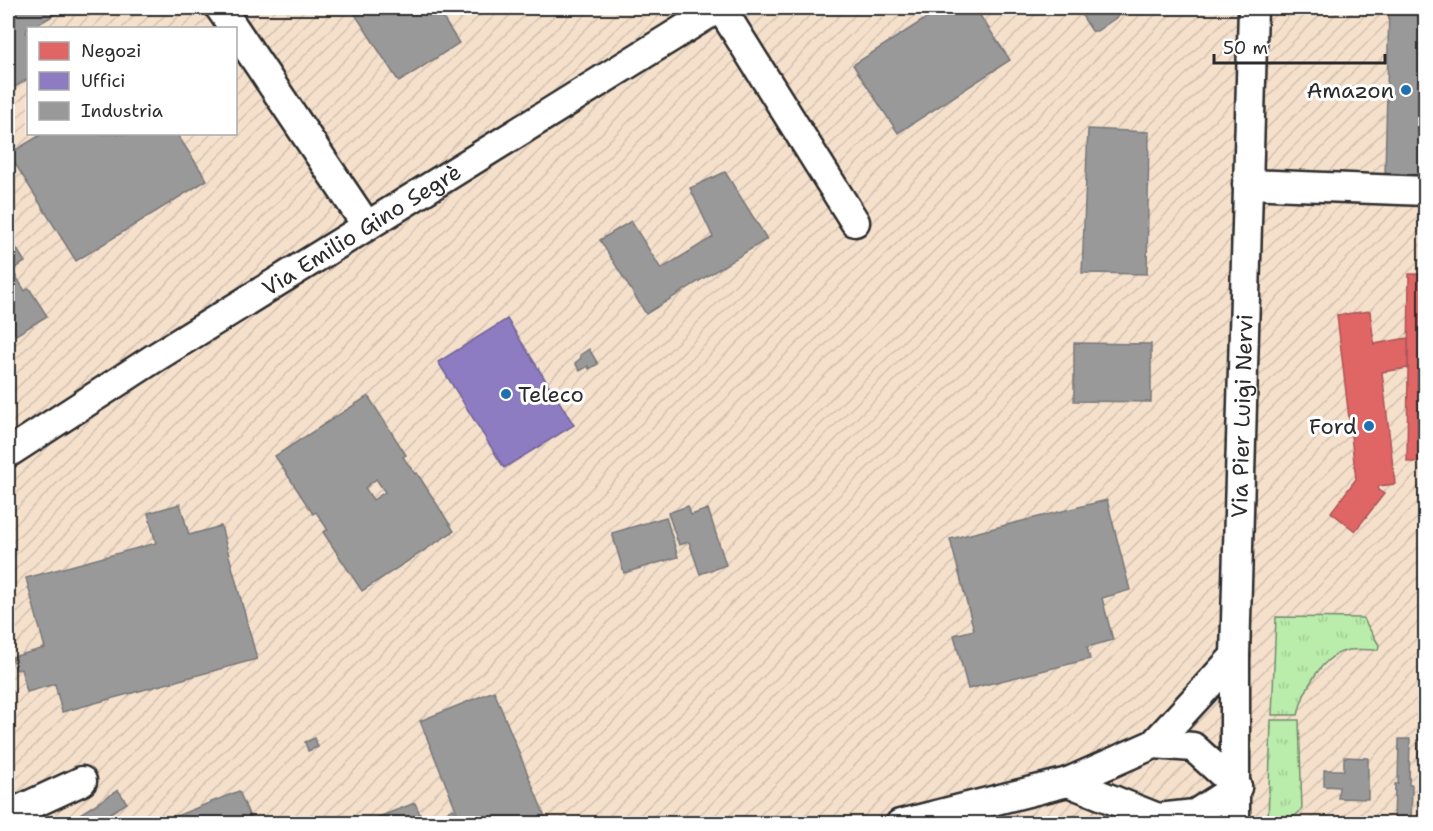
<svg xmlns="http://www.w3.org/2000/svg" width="1433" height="831" font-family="'Shantell Sans',sans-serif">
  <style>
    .industrial { fill: url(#industrial-furrows); fill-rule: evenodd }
    .grass { fill: url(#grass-tufts); stroke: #728c6c; stroke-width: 1.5 }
    .shops { fill: #e06666; stroke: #aa5454; stroke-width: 1.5 }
    .offices { fill: #8e7cc3; stroke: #706495; stroke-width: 1.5 }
    .industry { fill: #999; stroke: #787878; stroke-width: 1.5; fill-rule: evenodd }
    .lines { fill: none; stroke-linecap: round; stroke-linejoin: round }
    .minor-casing { stroke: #2b2b2b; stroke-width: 33 }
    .minor { stroke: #fff; stroke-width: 28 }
    .poi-dot { fill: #1f6fb2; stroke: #fff; stroke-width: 2 }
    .labels { text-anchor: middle; stroke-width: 6; stroke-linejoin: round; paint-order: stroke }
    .poi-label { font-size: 22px; fill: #2b2b2b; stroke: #fff; text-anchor: end }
    .street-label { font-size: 22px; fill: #2b2b2b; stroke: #fff }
  </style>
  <defs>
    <pattern id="industrial-furrows" width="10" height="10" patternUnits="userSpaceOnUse" patternTransform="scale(1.5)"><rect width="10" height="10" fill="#f5e0cc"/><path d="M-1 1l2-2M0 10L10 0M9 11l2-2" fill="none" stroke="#d2c0af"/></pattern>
    <pattern id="grass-tufts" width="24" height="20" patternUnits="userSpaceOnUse" patternTransform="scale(1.5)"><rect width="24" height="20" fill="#baecac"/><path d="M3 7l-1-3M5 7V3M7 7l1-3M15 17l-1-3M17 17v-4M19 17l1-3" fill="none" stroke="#a0cb94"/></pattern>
  </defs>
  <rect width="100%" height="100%" fill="#f9ede1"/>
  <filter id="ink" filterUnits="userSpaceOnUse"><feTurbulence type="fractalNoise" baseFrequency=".0167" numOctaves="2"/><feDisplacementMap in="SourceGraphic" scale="12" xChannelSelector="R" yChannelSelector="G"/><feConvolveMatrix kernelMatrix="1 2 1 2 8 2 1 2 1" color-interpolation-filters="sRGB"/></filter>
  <g filter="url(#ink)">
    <path class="industrial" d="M8,8H1425V823H8ZM28,28H236V134H28Z"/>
    <g class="grass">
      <path d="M1276,617L1363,618L1379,645L1378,650C1369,650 1359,649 1349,650C1322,654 1303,691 1298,715H1272Z"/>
      <path d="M1271,720H1299L1302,809C1290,822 1286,824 1268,823Z"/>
    </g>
    <g class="shops">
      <polygon points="1409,274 1426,274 1426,462 1407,462"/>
      <polygon points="1370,311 1374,344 1408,338 1408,368 1382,372 1395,484 1379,486 1378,490 1384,494 1355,531 1331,512 1356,479 1337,315"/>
    </g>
    <polygon class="offices" points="507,319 574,425 504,468 438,362"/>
    <g class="industry">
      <polygon points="8,8 66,8 32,28 28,28 26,32 28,36 28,79 8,91"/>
      <polygon points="351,8 447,8 439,12 459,43 399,82"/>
      <polygon points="942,8 975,8 1010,60 898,133 853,65"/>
      <polygon points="1077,8 1130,8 1097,31 1092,31"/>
      <polygon points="1389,8 1426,8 1426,175 1385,173"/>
      <polygon points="1088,129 1149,132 1147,274 1082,273"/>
      <polygon points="42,134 177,134 207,180 76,261 9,154"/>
      <polygon points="725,172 767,239 646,314 600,240 631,221 661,269 713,237 690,188"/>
      <polygon points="8,235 25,262 12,270 25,291 29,288 47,316 16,335 8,320"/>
      <polygon points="1074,343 1151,344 1151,402 1074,401"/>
      <polygon points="589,349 598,364 589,369 588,366 580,371 575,363 581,358 580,355"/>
      <path d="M368,396L406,455L403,457L415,474L417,473L454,531L362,591L323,532L328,530L316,512L313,514L275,456ZM376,479L385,492L373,500L365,488Z"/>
      <polygon points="1107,500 1130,590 1102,598 1113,640 1087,647 1090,659 968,689 954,635 974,630 950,539"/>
      <polygon points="180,504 189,535 221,526 257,659 62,712 55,684 27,692 21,669 16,670 12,657 45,648 26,578 156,543 148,513"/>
      <polygon points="688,506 691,515 708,509 726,565 700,574 689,542 679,545 668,513"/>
      <polygon points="666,517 678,557 624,573 612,533"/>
      <polygon points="1421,682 1426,682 1426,761 1418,760"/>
      <polygon points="494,691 548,824 462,824 420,721"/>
      <polygon points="315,738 318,747 308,751 305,742"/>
      <polygon points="1399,739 1410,739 1409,785 1412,785 1411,824 1394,824 1395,784 1398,784"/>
      <polygon points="1344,757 1368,758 1368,799 1338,798 1339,787 1324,786 1324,770 1344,770"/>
      <polygon points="1422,787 1426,787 1426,824 1421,824"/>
      <polygon points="118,790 127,803 94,823 93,821 89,824 75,824 72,819"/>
      <polygon points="239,791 253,824 165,824 164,821"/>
      <polygon points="415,803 423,821 454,809 460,824 379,824 376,818"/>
    </g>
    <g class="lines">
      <g class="minor-casing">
        <g id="minor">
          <polyline points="220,8 234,28"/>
          <polyline points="721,8 855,222"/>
          <polyline points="236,31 367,226"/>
          <polyline points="1247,184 1426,191"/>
          <path id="s1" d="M8,453L153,359L718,8"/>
          <polyline points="1154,744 1193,747 1237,787"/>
          <polyline points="1068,782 1158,818 1163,824"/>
          <polyline points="8,815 82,781"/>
          <polyline points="1158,818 1195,814 1237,787"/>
          <polyline points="900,824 1068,782 1154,744 1235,656"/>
          <path id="s2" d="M1235,824V656L1253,8"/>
        </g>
      </g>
      <use href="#minor" class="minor"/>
    </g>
  </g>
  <g class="poi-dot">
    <circle cx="1406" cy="90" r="6"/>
    <circle cx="506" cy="394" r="6"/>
    <circle cx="1369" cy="426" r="6"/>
  </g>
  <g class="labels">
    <g class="poi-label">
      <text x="1394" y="98">Amazon</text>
      <text x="518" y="402" text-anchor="start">Teleco</text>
      <text x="1357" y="434">Ford</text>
    </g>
    <g class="street-label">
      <text dy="8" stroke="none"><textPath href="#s1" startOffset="418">Via Emilio Gino Segrè</textPath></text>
      <text dy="8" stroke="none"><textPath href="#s2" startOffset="408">Via Pier Luigi Nervi</textPath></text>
    </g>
  </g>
  <rect width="1433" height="831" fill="none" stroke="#fff" stroke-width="30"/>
  <rect x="15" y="15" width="1403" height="801" fill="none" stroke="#2b2b2b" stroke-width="2" filter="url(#ink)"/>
  <rect x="27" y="27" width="210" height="108" fill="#ffffff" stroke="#aaaaaa" stroke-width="1.5"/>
  <rect x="39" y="42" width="30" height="18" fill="#e06666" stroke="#aaaaaa" stroke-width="1.5"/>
  <text x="81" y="57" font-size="18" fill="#2b2b2b">Negozi</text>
  <rect x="39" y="72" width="30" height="18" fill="#8e7cc3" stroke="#aaaaaa" stroke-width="1.5"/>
  <text x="81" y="87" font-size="18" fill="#2b2b2b">Uffici</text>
  <rect x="39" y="102" width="30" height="18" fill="#999999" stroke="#aaaaaa" stroke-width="1.5"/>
  <text x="81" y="117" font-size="18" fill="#2b2b2b">Industria</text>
  <path d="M1214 54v9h171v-9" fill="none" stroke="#2b2b2b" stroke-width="3"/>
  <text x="1223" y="54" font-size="18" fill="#2b2b2b" stroke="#ffffff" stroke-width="4.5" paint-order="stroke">50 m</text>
</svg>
